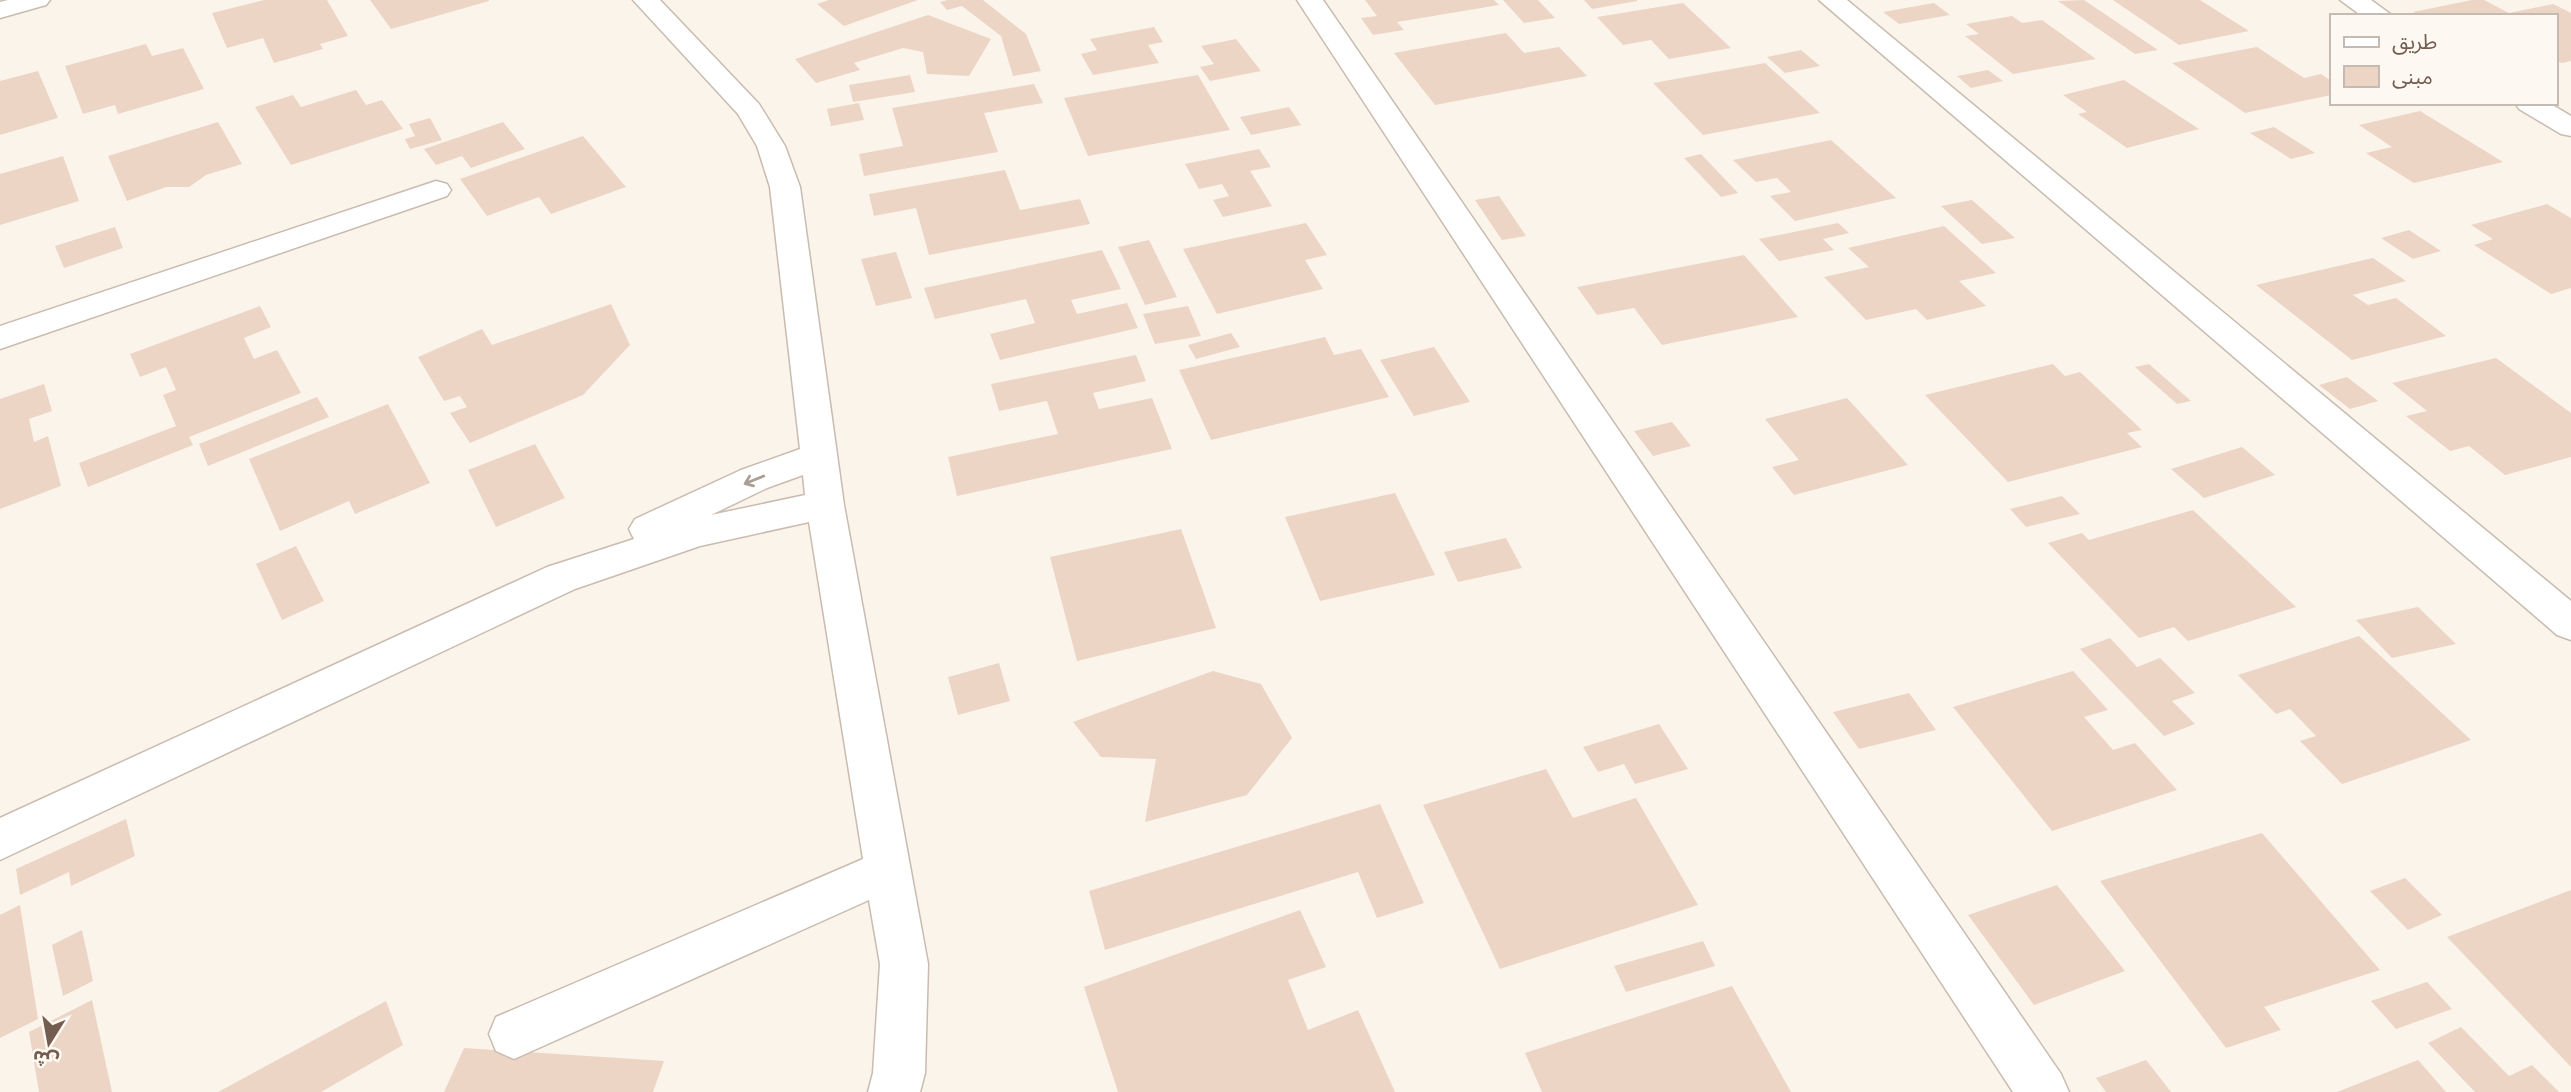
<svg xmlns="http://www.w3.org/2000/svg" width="2571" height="1092" font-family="Poppins,'Noto Sans Arabic',sans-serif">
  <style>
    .building { fill: #edd5c6 }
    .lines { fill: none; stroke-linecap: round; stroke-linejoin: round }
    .minor-casing { stroke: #c9bbaf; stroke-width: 3 }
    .minor { fill: #fff; fill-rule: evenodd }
    .oneway { stroke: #ab9e97 }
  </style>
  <rect width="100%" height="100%" fill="#fbf4eb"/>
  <g class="building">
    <polygon points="264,0 327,0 348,36 320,44 323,49 274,63 263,38 227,48 212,13"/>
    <polygon points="370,0 489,0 489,1 391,29"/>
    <polygon points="829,0 918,0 844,26 817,4"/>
    <polygon points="948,0 983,0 1026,34 1041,71 1013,76 1001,36 962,6 947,10 940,2"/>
    <polygon points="1365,0 1494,0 1499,5 1397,22 1404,30 1373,35 1361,18 1377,16"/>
    <polygon points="1503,0 1538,0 1555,18 1524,23"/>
    <polygon points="1584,0 1637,0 1637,1 1592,9"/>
    <polygon points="2084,0 2158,50 2135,54 2058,1"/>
    <polygon points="2113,0 2200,0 2249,31 2179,45"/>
    <polygon points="2472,0 2484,0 2509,13 2553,4 2571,13 2571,61 2562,63 2555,60 2555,16 2420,16 2413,12"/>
    <polygon points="1683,3 1731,48 1669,59 1651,40 1623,45 1597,17"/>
    <polygon points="1934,3 1950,15 1899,24 1883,12"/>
    <polygon points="928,15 991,39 969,76 927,74 923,52 903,48 854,63 860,70 816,83 795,59"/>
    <polygon points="2012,16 2022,23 2042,20 2096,59 2013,74 1965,36 1979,34 1966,24"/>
    <polygon points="1154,27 1163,42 1148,45 1159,63 1093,75 1081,54 1097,50 1090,39"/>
    <polygon points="1506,33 1524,53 1559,47 1587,76 1435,105 1394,53"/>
    <polygon points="1236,39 1261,71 1210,81 1200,67 1214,64 1201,46"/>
    <polygon points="146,44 152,56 183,48 204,89 118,114 115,105 83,114 65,66"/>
    <polygon points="2257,47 2304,78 2321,74 2331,81 2331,95 2245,113 2172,63"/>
    <polygon points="1801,50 1820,66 1785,73 1767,57"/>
    <polygon points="1765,63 1820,113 1703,135 1653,83"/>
    <polygon points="1988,70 2003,81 1971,88 1957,76"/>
    <polygon points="38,71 58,118 0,135 0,81"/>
    <polygon points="910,75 915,92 853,102 849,85"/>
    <polygon points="1198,75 1230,130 1088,156 1064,98"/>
    <polygon points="2124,80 2199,129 2127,148 2078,114 2087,112 2063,95"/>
    <polygon points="1034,84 1043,103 984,113 998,152 864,176 859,154 903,146 892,108"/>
    <polygon points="356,90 366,105 382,100 403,129 291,165 255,107 293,95 301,107"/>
    <polygon points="859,103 864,120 831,126 827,109"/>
    <polygon points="1289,107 1301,125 1251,135 1240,117"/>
    <polygon points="2420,111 2503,162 2414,183 2366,153 2392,147 2359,125"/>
    <polygon points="430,118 442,140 410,149 405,139 415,136 409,124"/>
    <polygon points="218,122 242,164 206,175 189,187 166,187 127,201 108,156"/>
    <polygon points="503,122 525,149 471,168 462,156 436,165 424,149"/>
    <polygon points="2274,127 2315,153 2291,159 2250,133"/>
    <polygon points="583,136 626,187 551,214 539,197 487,216 460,179"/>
    <polygon points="1831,140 1896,198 1795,221 1770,196 1791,192 1777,178 1756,182 1733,160"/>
    <polygon points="1259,149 1271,167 1250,171 1272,206 1223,217 1213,200 1229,196 1222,184 1199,189 1185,164"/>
    <polygon points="1701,154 1738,193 1721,197 1684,158"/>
    <polygon points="63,156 79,201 0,225 0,174"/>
    <polygon points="1005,170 1020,210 1080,199 1090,224 929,255 916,208 874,216 869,194"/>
    <polygon points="1499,196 1526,236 1502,240 1475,200"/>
    <polygon points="1972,200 2015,238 1982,244 1941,206"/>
    <polygon points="2547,204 2571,218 2571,288 2551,294 2474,245 2493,239 2471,225"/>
    <polygon points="1306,223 1327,255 1305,260 1323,289 1217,314 1183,249"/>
    <polygon points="1838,223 1849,233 1823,239 1834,250 1779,261 1759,239"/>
    <polygon points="1944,226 1996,273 1959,281 1986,306 1927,320 1916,309 1866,320 1824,277 1869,267 1848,248"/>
    <polygon points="115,227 123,248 64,268 55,246"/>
    <polygon points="2409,230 2441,251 2413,259 2381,238"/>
    <polygon points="1149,240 1177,297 1145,305 1118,247"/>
    <polygon points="1102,250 1121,289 1071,300 1077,314 1127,303 1138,328 1000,360 990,334 1035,323 1026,299 935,319 924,288"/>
    <polygon points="896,252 912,298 876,306 861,259"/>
    <polygon points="1744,255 1798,317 1662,345 1634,308 1597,315 1577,287"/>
    <polygon points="2373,258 2406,281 2353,295 2368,305 2396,298 2446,336 2352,360 2256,285"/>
    <polygon points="611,304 630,345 583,395 470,443 450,413 467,407 460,396 444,401 418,357 482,329 492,345"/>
    <polygon points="260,306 271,327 244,338 254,359 277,350 301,393 189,437 193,445 88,487 79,463 176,426 163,395 176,390 166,367 140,377 130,354"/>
    <polygon points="1188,306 1201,336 1155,344 1143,314"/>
    <polygon points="1231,333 1240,347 1196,359 1188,345"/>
    <polygon points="1325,337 1334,355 1361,349 1389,397 1211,440 1179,370"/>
    <polygon points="1434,347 1470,402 1414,416 1380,360"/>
    <polygon points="1136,355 1146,381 1093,393 1099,409 1152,398 1172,449 957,496 948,457 1058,434 1047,401 999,411 991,384"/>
    <polygon points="2496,358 2571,413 2571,457 2505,475 2469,446 2450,451 2406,416 2427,411 2392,383"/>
    <polygon points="2053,364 2065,376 2080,372 2142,430 2127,433 2142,447 2008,482 1925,395"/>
    <polygon points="2149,364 2191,401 2177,404 2135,367"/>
    <polygon points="2347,377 2378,401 2350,409 2319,385"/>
    <polygon points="44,384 52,411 29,419 34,442 48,436 61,486 0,509 0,399"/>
    <polygon points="317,397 329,417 208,466 199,444"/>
    <polygon points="1847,398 1908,465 1794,495 1772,467 1799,460 1765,419"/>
    <polygon points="388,404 430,483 355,514 349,501 280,531 249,459"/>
    <polygon points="1672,422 1691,446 1653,456 1634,431"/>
    <polygon points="535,444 565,498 496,527 468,470"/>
    <polygon points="2242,447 2275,475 2204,498 2171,469"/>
    <polygon points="1395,493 1435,575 1320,601 1285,517"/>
    <polygon points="2062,496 2080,514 2026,527 2010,509"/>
    <polygon points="2193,510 2296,607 2188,641 2174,627 2139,638 2048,543 2082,533 2089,540"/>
    <polygon points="1181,529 1216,628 1077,661 1050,557"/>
    <polygon points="1506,538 1522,568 1458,582 1444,552"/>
    <polygon points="296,546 324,601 282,620 256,564"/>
    <polygon points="2418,607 2456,644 2392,658 2356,620"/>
    <polygon points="2359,636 2471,740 2342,784 2300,741 2316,736 2290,709 2276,714 2238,675"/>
    <polygon points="2110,638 2137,667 2160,658 2195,693 2172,701 2195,724 2164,736 2080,649"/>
    <polygon points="999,663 1010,701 958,715 948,677"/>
    <polygon points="1213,671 1261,684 1292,738 1247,795 1145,822 1156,759 1101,757 1073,722"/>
    <polygon points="2073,671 2108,710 2084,717 2113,750 2135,743 2177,790 2052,831 1953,707"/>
    <polygon points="1909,693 1936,730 1859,749 1833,712"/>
    <polygon points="1659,724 1688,769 1635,784 1624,764 1598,772 1583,747"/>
    <polygon points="1546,769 1573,818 1636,798 1698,905 1500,969 1423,805"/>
    <polygon points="1380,804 1424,903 1377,918 1358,872 1105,950 1089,891"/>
    <polygon points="126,819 135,856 71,886 69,872 20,895 16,869"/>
    <polygon points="2262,833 2380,970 2264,1007 2281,1030 2226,1048 2100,881"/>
    <polygon points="2405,878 2442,915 2408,930 2370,891"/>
    <polygon points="2057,885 2125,971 2034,1005 1968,915"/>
    <polygon points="2571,890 2571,1067 2447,937"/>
    <polygon points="20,905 38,1019 0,1038 0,915"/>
    <polygon points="1300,910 1326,967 1288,980 1308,1030 1358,1010 1395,1092 1118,1092 1084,987"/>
    <polygon points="82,930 93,981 63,996 52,945"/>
    <polygon points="1703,941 1715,966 1626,992 1614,966"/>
    <polygon points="2427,982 2452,1009 2396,1029 2371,1001"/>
    <polygon points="1732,986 1791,1092 1542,1092 1525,1053"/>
    <polygon points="92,1000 112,1092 39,1092 29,1032"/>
    <polygon points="386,1001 403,1045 321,1092 218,1092"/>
    <polygon points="2461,1027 2509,1076 2532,1065 2559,1092 2475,1092 2428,1043"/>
    <polygon points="464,1048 664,1061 653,1092 444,1092"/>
    <polygon points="2146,1060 2171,1092 2106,1092 2096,1078"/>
    <polygon points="2418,1060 2446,1092 2337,1092"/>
  </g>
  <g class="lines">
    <g class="minor-casing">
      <g id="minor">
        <polygon points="8,0 50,0 46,5 0,18 0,2"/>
        <path d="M633,0H660L759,104L785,146L800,187L844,505L928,964L925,1073L920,1092H868L873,1073L880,964L869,900L514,1059L496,1051L489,1034L496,1017L863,859L809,522L700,546L575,589L0,860V818L547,567L634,539L629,529L635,519L741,470L800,449L770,187L757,146L738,114ZM803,475L805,495L711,515L767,488Z"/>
        <polygon points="1297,0 1323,0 2061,1074 2069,1092 2013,1092"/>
        <polygon points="1819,0 1847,0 2571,601 2571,640 2557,635"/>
        <polygon points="2340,0 2371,0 2393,16 2362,16"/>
        <polygon points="2515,103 2549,103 2571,116 2571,136 2561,134 2519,109"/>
        <polygon points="436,181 447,184 451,190 447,196 0,349 0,326"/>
      </g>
    </g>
    <use href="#minor" class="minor"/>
  </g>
  <defs><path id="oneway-shaft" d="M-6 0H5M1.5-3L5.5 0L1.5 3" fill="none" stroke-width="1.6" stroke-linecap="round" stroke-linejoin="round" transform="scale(1.75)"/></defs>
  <use class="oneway" href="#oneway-shaft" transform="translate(754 480) rotate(158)"/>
  <rect x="2330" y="14" width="228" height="91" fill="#fdf9f2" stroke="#c6bbb2" stroke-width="2"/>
  <rect x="2344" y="37" width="35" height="10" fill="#ffffff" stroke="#c6bbb2" stroke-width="2"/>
  <text x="2392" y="49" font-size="21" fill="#735d51">طريق</text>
  <rect x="2344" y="66" width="35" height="21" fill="#edd5c6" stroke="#c6bbb2" stroke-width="2"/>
  <text x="2392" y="84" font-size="21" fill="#735d51">مبنى</text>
  <g transform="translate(49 1043) rotate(191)" stroke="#fdf9f2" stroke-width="5" paint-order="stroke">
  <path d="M0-5L12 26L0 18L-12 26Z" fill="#735d51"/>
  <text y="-10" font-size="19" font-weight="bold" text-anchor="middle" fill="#735d51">ش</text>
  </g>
</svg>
